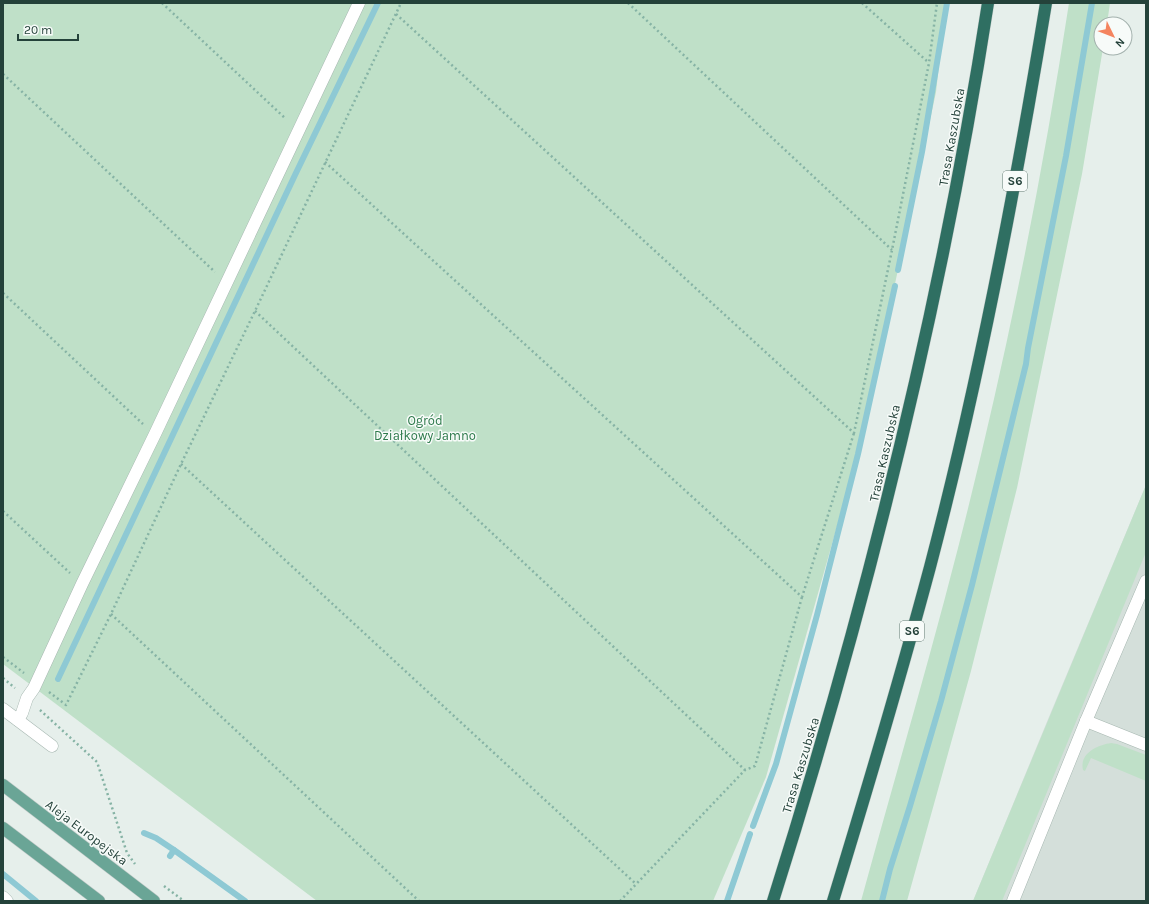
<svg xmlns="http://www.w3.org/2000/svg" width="1149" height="904" font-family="Karla,sans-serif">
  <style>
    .built { fill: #d4dfda }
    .green { fill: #bfe0c8 }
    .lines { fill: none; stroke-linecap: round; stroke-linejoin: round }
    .stream { stroke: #8ec9d4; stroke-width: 6 }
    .minor-casing { stroke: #a8b8b2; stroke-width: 13 }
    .major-casing { stroke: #c2cac8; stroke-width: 13 }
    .highway-casing { stroke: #c2cac8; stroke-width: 13 }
    .path { stroke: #86b3a5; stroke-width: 2.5; stroke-dasharray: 2 3; stroke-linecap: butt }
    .minor { stroke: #fff; stroke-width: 12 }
    .major { stroke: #6aa596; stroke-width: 12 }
    .highway { stroke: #2f6f62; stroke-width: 12 }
    .labels { text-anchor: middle; stroke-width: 3; stroke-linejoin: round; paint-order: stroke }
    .shield { fill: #f7fbf9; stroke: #637a73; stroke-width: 1 }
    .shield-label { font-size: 12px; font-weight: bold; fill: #24423a }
    .street-label { font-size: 13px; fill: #24423a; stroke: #f7fbf9 }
    .park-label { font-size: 13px; fill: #2d7a4b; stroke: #f7fbf9 }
  </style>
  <rect width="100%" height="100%" fill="#e6efeb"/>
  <polygon class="built" points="1146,485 1146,901 973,901 1051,712"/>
  <g class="green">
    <polygon points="3,3 946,3 936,92 862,438 766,777 713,901 317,901 3,664"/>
    <path d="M1069,3H1110L1107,24H1101V48H1103L1082,174L1017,488L971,671L907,901H861C893,783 928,666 958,548C1004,369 1041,186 1069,3Z"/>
    <polygon points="1146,485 1146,552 1002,901 973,901"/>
    <path d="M1111,743L1117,744L1146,755V781L1091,758L1085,771L1083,770C1079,753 1098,745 1111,743Z"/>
  </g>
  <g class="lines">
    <g class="stream">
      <polyline points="898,270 922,152 947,3"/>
      <polyline points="58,679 295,175 378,3"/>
      <polyline points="753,826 776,764 817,615 858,454 895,286"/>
      <polyline points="144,833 156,838 174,850"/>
      <polyline points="170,856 174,850 245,901"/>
      <polyline points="3,874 36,901"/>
      <polyline points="727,901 750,834"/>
      <polyline points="882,901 890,869 910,806 941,701 972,585 1026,364 1028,348 1066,156 1092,3"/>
    </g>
    <g class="minor-casing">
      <g id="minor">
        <polyline points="3,709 52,746"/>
        <polyline points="18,720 22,713 27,698 34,688 82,584 155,434 359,3"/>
        <polyline points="1086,721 1146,745"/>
        <polyline points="3,897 7,901"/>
        <polyline points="1013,901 1086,721 1146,581"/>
      </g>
    </g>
    <g class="major-casing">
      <g id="major">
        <polyline points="3,785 154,901"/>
        <polyline points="3,828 99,901"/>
      </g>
    </g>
    <g class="highway-casing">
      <g id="highway">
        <path d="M773,901C866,607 941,307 988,3"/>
        <path d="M833,901C867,790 900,679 930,567C979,381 1015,192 1046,3"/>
      </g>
    </g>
    <g class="path">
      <polyline points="162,3 286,119"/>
      <polyline points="628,3 892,250"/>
      <polyline points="862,3 928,62"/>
      <polyline points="396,14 854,433 892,250 929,63 937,3"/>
      <polyline points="3,74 215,272"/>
      <polyline points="325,162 802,597 854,433"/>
      <polyline points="3,293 143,424"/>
      <polyline points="255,311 745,770"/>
      <polyline points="181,464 636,884"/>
      <polyline points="3,511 70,573"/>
      <polyline points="111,614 419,901"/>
      <polyline points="3,657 24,673"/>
      <polyline points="3,678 15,688"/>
      <polyline points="49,692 66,705 111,614 181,464 255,311 401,3"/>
      <polyline points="40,710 97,762 127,853 135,864"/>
      <polyline points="164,886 184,901"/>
      <polyline points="620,901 745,770 755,766 802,597"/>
    </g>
    <use href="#minor" class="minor"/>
    <use href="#major" class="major"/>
    <use href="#highway" class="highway"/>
  </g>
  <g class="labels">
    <g class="shield">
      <rect x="1003" y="171" width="24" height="20" rx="3"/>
      <rect x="900" y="621" width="24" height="20" rx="3"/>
    </g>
    <g class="shield-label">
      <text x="1015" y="185">S6</text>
      <text x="912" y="635">S6</text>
    </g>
    <g class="street-label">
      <text transform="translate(951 137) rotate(-80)" y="5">Trasa Kaszubska</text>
      <text transform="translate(884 453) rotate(-77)" y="5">Trasa Kaszubska</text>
      <text transform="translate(800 765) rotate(-73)" y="5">Trasa Kaszubska</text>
      <text transform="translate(87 832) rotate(37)" y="5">Aleja Europejska</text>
    </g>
    <g class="park-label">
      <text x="425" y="425">Ogród<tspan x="425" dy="15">Działkowy Jamno</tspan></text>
    </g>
  </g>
  <rect width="1149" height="904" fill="none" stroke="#24423a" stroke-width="8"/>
  <g transform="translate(1113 36) rotate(133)"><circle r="19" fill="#f7fbf9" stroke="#a3b1ad"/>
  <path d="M0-3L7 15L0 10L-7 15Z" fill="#f4845f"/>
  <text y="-6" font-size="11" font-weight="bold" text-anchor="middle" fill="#24423a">N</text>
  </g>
  <path d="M18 34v6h60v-6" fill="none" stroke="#24423a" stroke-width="2"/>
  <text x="24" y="34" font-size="12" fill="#24423a" stroke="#f7fbf9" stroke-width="3" paint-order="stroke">20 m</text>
</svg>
